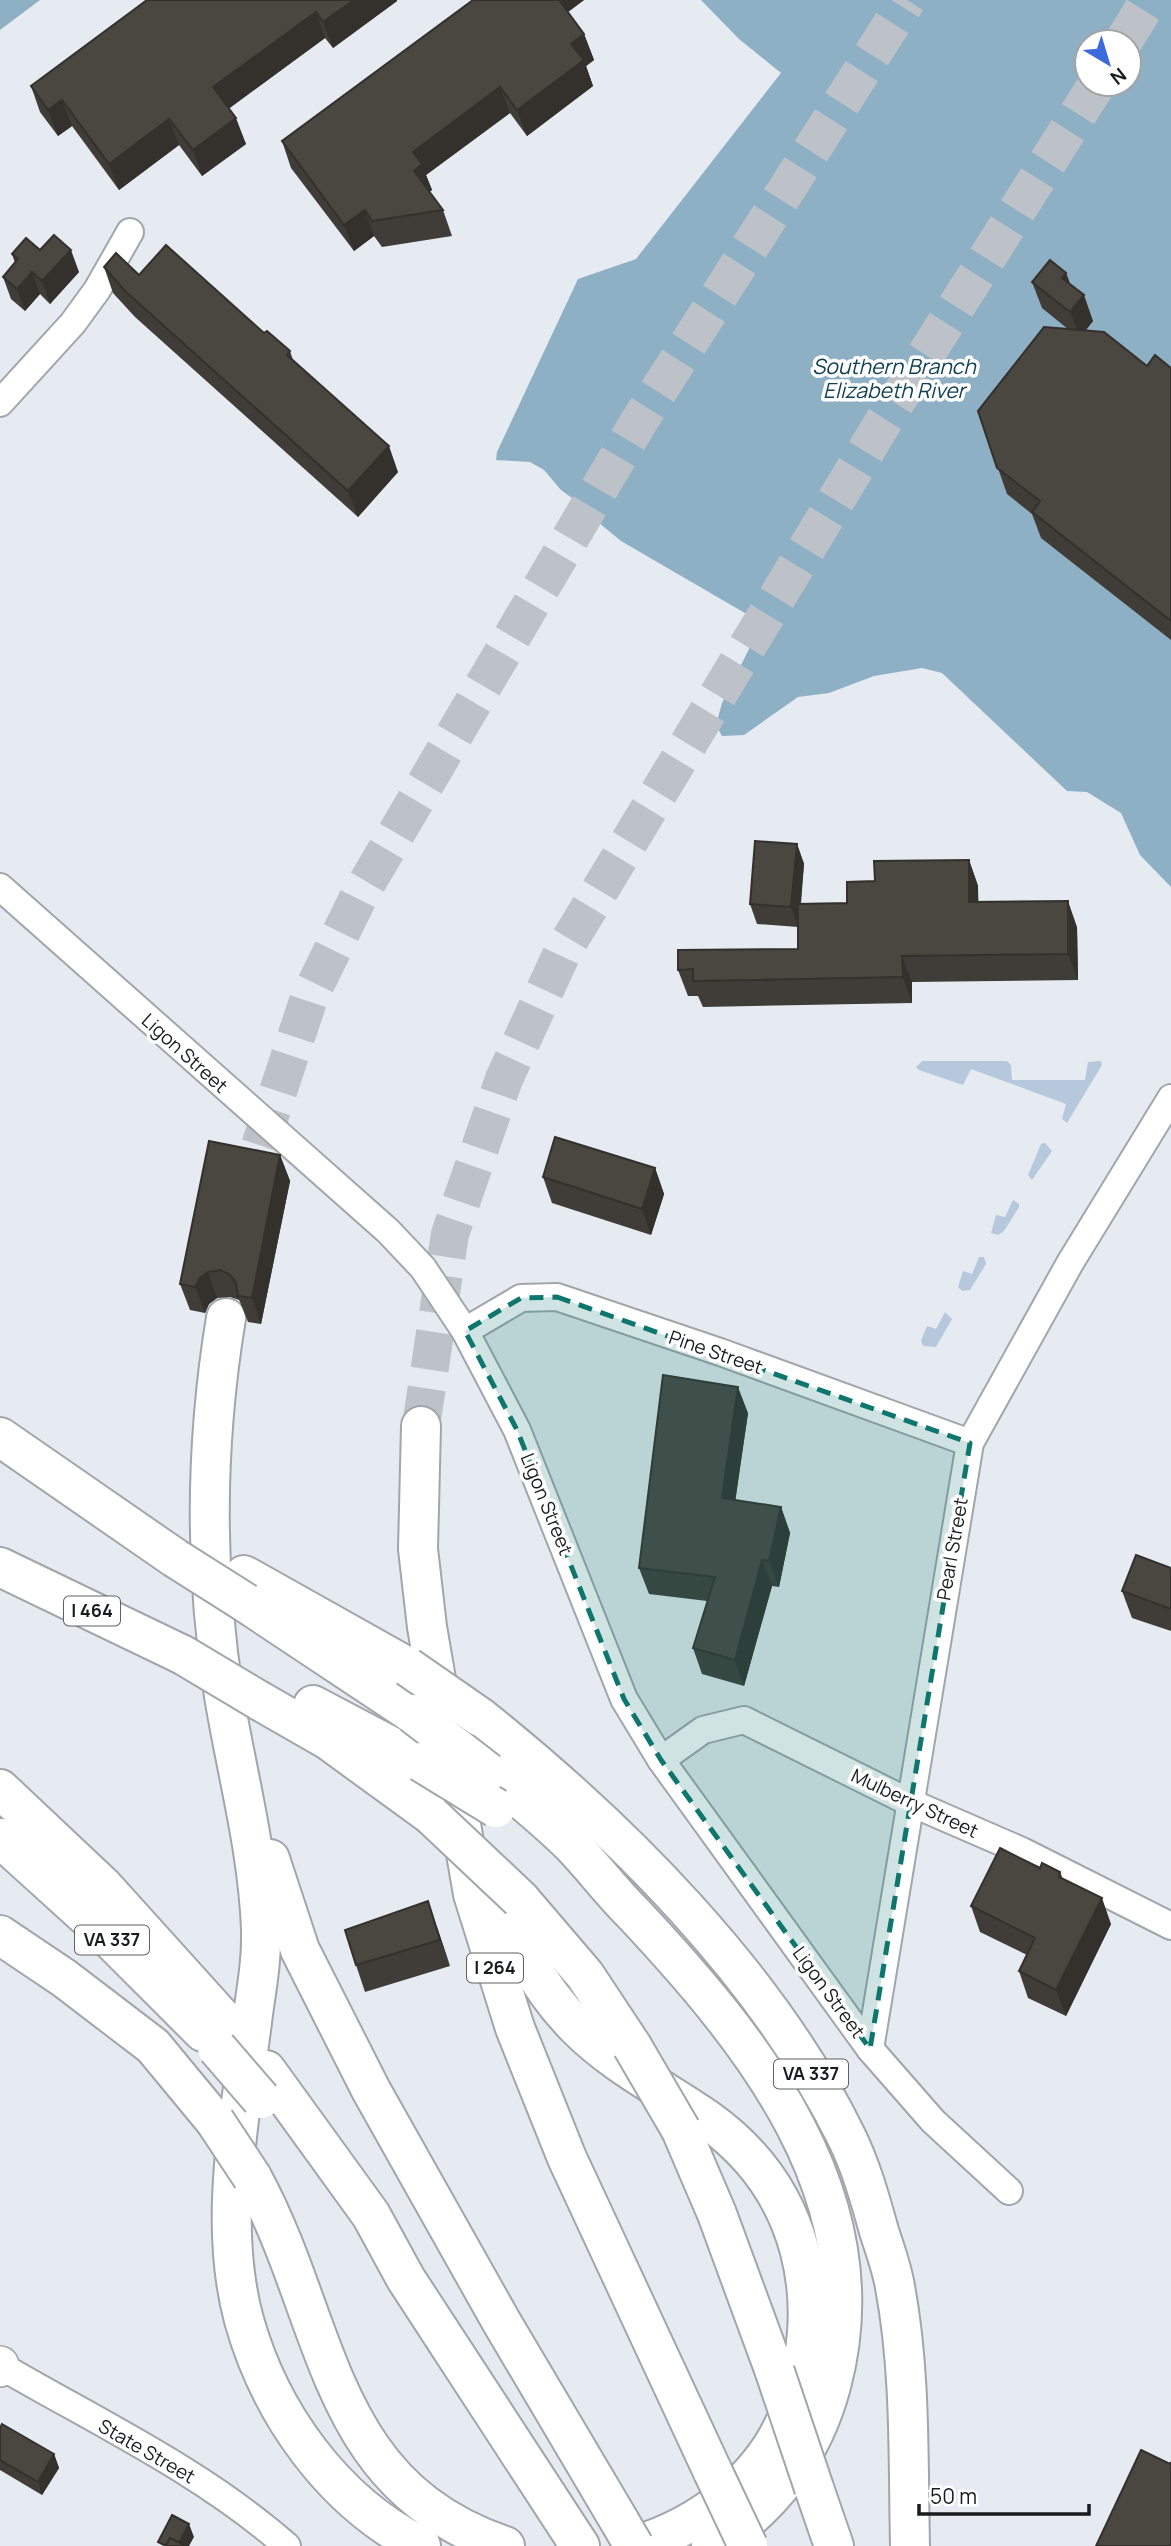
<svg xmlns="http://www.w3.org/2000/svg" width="1171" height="2546" font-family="Manrope,sans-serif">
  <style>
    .green { fill: #b5c8dc }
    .water { fill: #8db0c4; fill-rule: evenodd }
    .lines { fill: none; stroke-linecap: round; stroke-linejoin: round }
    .highway-tunnel { stroke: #bcc2c7; stroke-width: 38; stroke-dasharray: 38 19; stroke-linecap: butt }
    .street-casing { stroke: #a1a6ac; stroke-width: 30 }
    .secondary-casing { stroke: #a1a6ac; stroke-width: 40 }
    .highway-casing { stroke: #a1a6ac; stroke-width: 42 }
    .street { stroke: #fff; stroke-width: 26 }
    .secondary { stroke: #fff; stroke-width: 37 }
    .highway { stroke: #fff; stroke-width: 38 }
    .highway-bridge-casing { stroke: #a1a6ac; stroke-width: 42; stroke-linecap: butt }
    .highway-bridge { stroke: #fff; stroke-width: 38 }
    .wall { fill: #403c37 }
    .shaded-wall { fill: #34312d }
    .building { fill: #4a4640; stroke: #34312d; stroke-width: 2 }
    .marked { fill: #0f766e; fill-opacity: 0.2; stroke: #0f766e; stroke-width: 5; stroke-dasharray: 14 9; stroke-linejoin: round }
    .labels { text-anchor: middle; stroke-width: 7; stroke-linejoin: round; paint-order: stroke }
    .shield { fill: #fff; stroke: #5e6062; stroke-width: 2 }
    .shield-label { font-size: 18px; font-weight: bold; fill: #191c1e }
    .street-label { font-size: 19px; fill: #191c1e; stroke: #fff }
    .water-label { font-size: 21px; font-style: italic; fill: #0f4055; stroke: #fff }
  </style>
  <rect width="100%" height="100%" fill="#e5ebf1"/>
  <g class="green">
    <polygon points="922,1061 1007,1061 1011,1065 1012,1080 1085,1080 1088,1062 1101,1061 1102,1065 1067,1123 1062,1119 1066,1104 971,1069 963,1085 919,1070 916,1067"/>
    <polygon points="1045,1143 1052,1151 1032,1180 1028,1175 1041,1144"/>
    <polygon points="1013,1200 1019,1204 1019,1207 1004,1231 998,1235 991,1233 996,1215 1005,1217"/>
    <polygon points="979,1257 984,1257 986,1264 970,1290 962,1291 958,1287 963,1271 972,1274"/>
    <polygon points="945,1312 952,1319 936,1347 923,1346 921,1341 927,1326 936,1329"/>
  </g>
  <g class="water">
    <polygon points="0,0 40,0 0,30"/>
    <path d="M701,0H1171V887L1140,855L1121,813L1087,792L1067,791L942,673L922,668L874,676L829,693L798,697L744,735L722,736L716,725L722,703L762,623L621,541L593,518L587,509L561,490L544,470L530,462L496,460L497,452L578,279L636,259L781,73L739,39ZM1087,42H1129V84H1087Z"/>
  </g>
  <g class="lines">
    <g class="highway-tunnel">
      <polyline points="1123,42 1149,0"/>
      <polyline points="248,1201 256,1158 309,998 358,898 638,423 907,0"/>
      <polyline points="421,1426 450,1234 504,1079 563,951 882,424 1097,84"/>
    </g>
    <g class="street-casing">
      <g id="street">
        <polyline points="0,403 73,323 97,290 130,232"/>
        <polyline points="0,887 388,1231 423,1268 465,1331 517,1430 624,1699 661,1760 870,2049 933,2121 1009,2191"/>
        <polyline points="465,1331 521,1298 557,1297 720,1352 970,1443"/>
        <polyline points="661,1760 703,1730 744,1720 909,1802 1022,1851 1171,1926"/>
        <polyline points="870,2049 970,1443 1070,1263 1171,1098"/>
        <path d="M1,2366C97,2422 203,2472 287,2546"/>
      </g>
    </g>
    <g class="secondary-casing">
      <polyline id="secondary" points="0,2365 0,2368"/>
    </g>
    <g class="highway-casing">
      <g id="highway">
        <path d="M226,1318C205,1445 204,1569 224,1696C237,1774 258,1850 261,1929C262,1958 257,1986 253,2014C241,2113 217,2221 244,2320C270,2413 333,2502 421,2546"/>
        <polyline points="421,1426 418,1549 427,1627 473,1894 515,2028 567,2158 713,2472"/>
        <polyline points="0,1437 175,1558"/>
        <polyline points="0,1567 183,1655"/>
        <polyline points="244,1575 408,1667"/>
        <polyline points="246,1603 413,1714"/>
        <polyline points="260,1701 328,1740 431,1815"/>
        <polyline points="313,1705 421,1762"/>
        <path d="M480,1717C619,1828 767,1975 846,2136C861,2166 870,2199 879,2231C885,2250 892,2268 895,2287C911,2372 908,2460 910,2546"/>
        <path d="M488,1772C517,1796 546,1819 572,1845C593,1867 611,1891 632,1912C752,2040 882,2198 831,2386C813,2454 771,2509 711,2546"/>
        <polyline points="0,1789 103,1886 223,2019"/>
        <polyline points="0,1838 97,1926 203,2032"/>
        <polyline points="270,1859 300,1950 371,2090 501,2321 620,2522"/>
        <path d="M495,1883C513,1938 537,1987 578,2028C616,2066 665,2090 708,2120C804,2189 828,2300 791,2408C766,2477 702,2526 634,2546"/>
        <polyline points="520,1899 585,1975 632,2046"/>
        <polyline points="0,1935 64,1978 153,2046 215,2121"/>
        <polyline points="266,2070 371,2215 406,2279 580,2546"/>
        <polyline points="681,2130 717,2214 775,2372"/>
        <path d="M252,2177C331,2322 324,2485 505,2546"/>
        <polyline points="814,2488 834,2546"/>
      </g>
    </g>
    <use href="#street" class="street"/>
    <use href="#secondary" class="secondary"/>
    <use href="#highway" class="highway"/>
    <g class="highway-bridge-casing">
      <g id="highway-bridge">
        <polyline points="175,1558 246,1603"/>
        <polyline points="183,1655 260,1701"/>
        <polyline points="408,1667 480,1717"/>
        <polyline points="413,1714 488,1772"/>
        <polyline points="421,1762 496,1808"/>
        <polyline points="431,1815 520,1899"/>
        <polyline points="632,2046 681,2130"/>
        <polyline points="217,2048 261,2099"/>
        <polyline points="215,2121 252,2177"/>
        <polyline points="775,2372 814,2488"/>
        <polyline points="713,2472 748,2546"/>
        <polyline points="620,2522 634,2546"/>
      </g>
    </g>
    <use href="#highway-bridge" class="highway-bridge"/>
  </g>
  <g class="wall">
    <polygon points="147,0 397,1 333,48 325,38 229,108 246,144 202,176 179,145 119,190 72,126 58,136 40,112 31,86"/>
    <polygon points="473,0 584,0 568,12 584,34 594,60 586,66 593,86 527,136 510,113 426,175 432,190 429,192 443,210 452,236 382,247 374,236 354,251 291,168 282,141"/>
    <polygon points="40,250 79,272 50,304 40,294 25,311 11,299 3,277 15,263 12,254"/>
    <polygon points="104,267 139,275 264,333 290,351 293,360 398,472 358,517 135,317 113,293"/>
    <polygon points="1066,273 1070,284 1093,321 1085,330 1147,366 1171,368 1171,640 1041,538 1032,514 1007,494 978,411 1068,329 1042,308 1032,282"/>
    <polygon points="797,844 804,864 801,904 847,903 875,881 969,860 978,886 978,902 1077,927 1078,980 912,982 912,1003 703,1007 698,996 688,996 678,970 798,949 798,927 757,924 750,904"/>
    <polygon points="280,1155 290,1181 261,1324 248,1322 240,1302 239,1300 230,1297 217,1298 209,1304 205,1313 190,1310 180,1284"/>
    <polygon points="655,1168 664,1194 651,1235 552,1203 543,1177"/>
    <polygon points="748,1413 735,1500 781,1507 790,1533 779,1587 772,1586 744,1686 702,1674 693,1648 707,1601 649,1594 639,1568"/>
    <polygon points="1171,1568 1171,1631 1132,1618 1122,1591"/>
    <polygon points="1040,1868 1060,1872 1063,1879 1111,1924 1066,2016 1028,1998 1019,1971 1027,1955 980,1932 971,1906"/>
    <polygon points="437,1927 450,1966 365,1992 356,1965"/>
    <polygon points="0,2428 54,2454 59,2468 42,2495 0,2470"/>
  </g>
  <g class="shaded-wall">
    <polygon points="354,0 397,0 397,1 333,48 323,22"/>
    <polygon points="555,0 584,0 561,17"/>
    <polygon points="316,12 325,38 223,113 213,87"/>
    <polygon points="584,34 594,60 586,66 593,86 527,136 517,110 571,44"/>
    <polygon points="500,87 510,113 426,175 432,190 423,197 414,171 413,152"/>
    <polygon points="62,100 72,126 58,136 48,110"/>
    <polygon points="236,118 246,144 202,176 193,150"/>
    <polygon points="169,119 179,145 119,190 109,164"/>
    <polygon points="365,210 374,236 354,251 344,225"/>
    <polygon points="71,250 79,272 50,304 42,281"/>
    <polygon points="32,272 40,294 25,311 17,289"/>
    <polygon points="1066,273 1076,299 1062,278"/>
    <polygon points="1084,295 1093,321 1080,338 1070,312"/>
    <polygon points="389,446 398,472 358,517 348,491"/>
    <polygon points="797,844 804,864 798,927 791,907"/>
    <polygon points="969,860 978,886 979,928 969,902"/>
    <polygon points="1068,901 1077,927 1078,980 1068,954"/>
    <polygon points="902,956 912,982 912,1003 903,977"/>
    <polygon points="280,1155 290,1181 261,1324 252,1298"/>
    <polygon points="655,1168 664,1194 651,1235 642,1209"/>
    <polygon points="208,1272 217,1298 209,1304 205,1313 195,1287 200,1278"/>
    <polygon points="738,1387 748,1413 732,1524 722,1498"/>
    <polygon points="781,1507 790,1533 779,1587 769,1561"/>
    <polygon points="762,1560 772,1586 744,1686 735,1660"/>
    <polygon points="1102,1898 1111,1924 1066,2016 1056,1990"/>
    <polygon points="428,1901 437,1927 450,1966 440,1940"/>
    <polygon points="54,2454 59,2468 42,2495 38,2482"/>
    <polygon points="189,2524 194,2537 189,2546 177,2546"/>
  </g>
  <g class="building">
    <polygon points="147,0 354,0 323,22 316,12 213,87 236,118 193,150 169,119 109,164 62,100 48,110 31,86"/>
    <polygon points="473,0 559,0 584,34 571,44 584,60 517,110 500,87 413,152 422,164 414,171 443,210 372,221 365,210 344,225 282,141"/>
    <polygon points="54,235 71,250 42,281 32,272 17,289 3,277 18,259 12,254 26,238 40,250"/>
    <polygon points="166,245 264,333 267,331 290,351 287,355 389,446 348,491 125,291 104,267 116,253 139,275"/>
    <polygon points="1050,260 1066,273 1062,278 1084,295 1070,312 1032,282"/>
    <polygon points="1044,327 1104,332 1147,366 1155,355 1171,368 1171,621 1032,512 1040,501 997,468 978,411"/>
    <polygon points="755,841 797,844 791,907 750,904"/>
    <polygon points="969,860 969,902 1068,901 1068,954 902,956 903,977 693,981 693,969 678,970 678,950 798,949 798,904 847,903 847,882 875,881 874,861"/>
    <polygon points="555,1137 655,1168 642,1209 543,1177"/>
    <polygon points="209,1141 280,1155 252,1298 238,1296 236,1283 229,1274 220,1270 208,1272 200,1278 195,1287 180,1284"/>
    <polygon points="663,1375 738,1387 722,1498 781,1507 769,1561 762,1560 735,1660 693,1648 715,1577 639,1568"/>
    <polygon points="1136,1555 1171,1568 1171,1609 1122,1591"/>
    <polygon points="1000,1848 1040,1868 1042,1863 1060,1872 1059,1877 1102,1898 1056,1990 1019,1971 1035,1938 971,1906"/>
    <polygon points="428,1901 440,1940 356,1965 345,1930"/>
    <polygon points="2,2424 54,2454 38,2482 0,2460 0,2428"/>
    <polygon points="1141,2450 1170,2464 1171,2462 1171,2546 1096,2546"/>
    <polygon points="172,2515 189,2524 179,2543 170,2538 166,2546 158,2542"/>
    <polygon points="170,2538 186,2546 166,2546"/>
  </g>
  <path class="marked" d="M557,1297L970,1443L870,2049L661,1760L624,1699L517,1430L465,1331L521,1298Z"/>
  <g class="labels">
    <g class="shield">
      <rect x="64" y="1596.5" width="56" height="29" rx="5"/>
      <rect x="75" y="1925.5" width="74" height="29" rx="5"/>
      <rect x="467" y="1953.5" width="56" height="29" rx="5"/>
      <rect x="774" y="2059.5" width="74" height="29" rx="5"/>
    </g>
    <g class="shield-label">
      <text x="92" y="1617">I 464</text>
      <text x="112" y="1946">VA 337</text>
      <text x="495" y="1974">I 264</text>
      <text x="811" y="2080">VA 337</text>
    </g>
    <g class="street-label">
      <text transform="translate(185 1053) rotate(42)" y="7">Ligon Street</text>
      <text transform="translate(716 1352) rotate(19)" y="7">Pine Street</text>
      <text transform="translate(547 1504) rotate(68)" y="7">Ligon Street</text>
      <text transform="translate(952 1549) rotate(-80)" y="7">Pearl Street</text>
      <text transform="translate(915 1803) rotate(25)" y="7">Mulberry Street</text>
      <text transform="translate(829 1992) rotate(54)" y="7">Ligon Street</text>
      <text transform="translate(147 2451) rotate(30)" y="7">State Street</text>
    </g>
    <g class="water-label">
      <text x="894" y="374">Southern Branch<tspan x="894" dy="24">Elizabeth River</tspan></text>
    </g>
  </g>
  <g transform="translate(1108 63) rotate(142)"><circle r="33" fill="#ffffff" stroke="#a3a4a5" stroke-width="2"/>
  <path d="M0-5L12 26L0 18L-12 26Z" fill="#3d6bdc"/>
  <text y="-10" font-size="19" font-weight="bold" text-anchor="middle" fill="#191c1e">N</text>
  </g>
  <path d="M919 2504v10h170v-10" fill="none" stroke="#191c1e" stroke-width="3.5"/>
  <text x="930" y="2504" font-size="21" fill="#191c1e" stroke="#ffffff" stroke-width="5" paint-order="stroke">50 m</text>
</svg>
